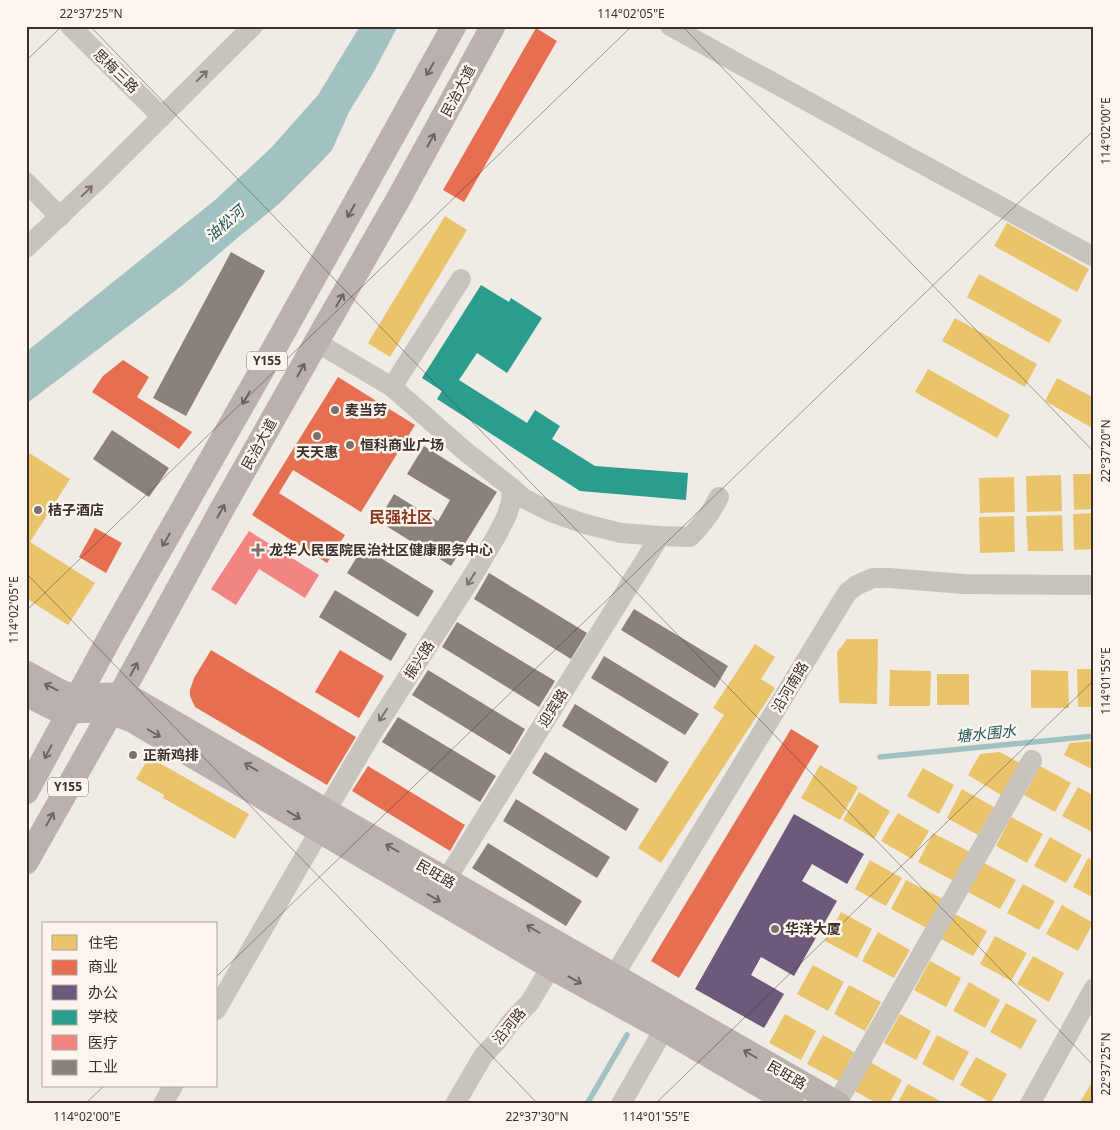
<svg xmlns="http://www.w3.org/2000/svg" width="1120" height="1130" font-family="'Noto Sans','Noto Sans SC',sans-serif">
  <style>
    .water { fill: #a1c2c1 }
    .homes { fill: #e9c46a }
    .shops { fill: #e76f51 }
    .offices { fill: #6d597a }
    .schools { fill: #2a9d8f }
    .health { fill: #f28482 }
    .industry { fill: #8a817c }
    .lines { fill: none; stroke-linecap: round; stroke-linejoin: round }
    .stream { stroke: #a1c2c1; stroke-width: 5.5 }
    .minor { stroke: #c9c3be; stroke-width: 20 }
    .major { stroke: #b8b1ad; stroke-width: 25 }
    .oneway { stroke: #6d645f }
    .oneway2 { stroke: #7b726d }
    .ticks { fill: none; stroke: #3b302b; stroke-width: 1; stroke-opacity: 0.45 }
    .poi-dot { fill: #7a716c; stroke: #fbf5ee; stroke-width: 2 }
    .labels { text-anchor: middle; stroke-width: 5; stroke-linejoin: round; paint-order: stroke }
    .shield { fill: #fbf5ee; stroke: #756b66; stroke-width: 1 }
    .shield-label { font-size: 12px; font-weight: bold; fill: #3b302b }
    .street-label { font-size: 14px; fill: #3b302b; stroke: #fbf5ee }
    .poi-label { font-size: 14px; font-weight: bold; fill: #3b302b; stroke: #fbf5ee; text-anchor: start }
    .water-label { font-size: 15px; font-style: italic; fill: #1f5a5e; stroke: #fbf5ee }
    .quarter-label { font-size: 16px; font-weight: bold; fill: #8c3b22; stroke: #fbf5ee }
    .neatline { fill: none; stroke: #3b302b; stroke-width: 2 }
    .ticks-label { font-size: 12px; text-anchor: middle; fill: #3b302b }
  </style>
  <rect width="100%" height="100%" fill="#f0ebe5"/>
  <polygon class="water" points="360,26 398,26 372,75 350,110 332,150 323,160 280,203 235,240 184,284 26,404 26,352 215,200 271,148 318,95"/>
  <g class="homes">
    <polygon points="445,216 467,230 390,357 368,343"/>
    <polygon points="1007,223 1089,269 1077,292 994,246"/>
    <polygon points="979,274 1062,320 1049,343 967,297"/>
    <polygon points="955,318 1037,364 1025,387 942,341"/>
    <polygon points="928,369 1010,415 997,438 915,392"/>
    <polygon points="1057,378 1094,398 1094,429 1045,401"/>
    <polygon points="26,451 70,479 30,542 95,583 68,625 26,598"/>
    <polygon points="1073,474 1094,474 1094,509 1074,510"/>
    <polygon points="1061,475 1062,511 1027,512 1026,476"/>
    <polygon points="1014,477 1015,512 980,513 979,478"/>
    <polygon points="1094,513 1094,549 1074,550 1073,514"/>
    <polygon points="1062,515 1063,551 1028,551 1026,516"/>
    <polygon points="1014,516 1015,552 980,553 979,517"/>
    <polygon points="847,639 878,639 877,704 839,703 837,652"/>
    <polygon points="755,644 775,657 761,679 775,688 661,863 638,848 724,715 713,708"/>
    <polygon points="1077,669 1094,669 1094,707 1078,707"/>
    <polygon points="890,670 931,671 930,706 889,706"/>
    <polygon points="1031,670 1068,671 1069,708 1031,708"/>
    <rect x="937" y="674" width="32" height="31"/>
    <polygon points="1094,741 1094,770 1064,755 1070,743"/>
    <polygon points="1000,752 1020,763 1001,795 968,775 980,754"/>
    <polygon points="149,757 249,814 235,839 163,798 164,795 136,779"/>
    <polygon points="820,765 858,787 840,820 801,798"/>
    <polygon points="1040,766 1071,783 1055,812 1024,795"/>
    <polygon points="923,768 954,785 939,814 907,796"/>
    <polygon points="1078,787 1094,796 1094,833 1062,816"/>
    <polygon points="962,789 994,807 978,835 947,818"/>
    <polygon points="859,792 890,811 874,839 843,820"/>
    <polygon points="898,813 929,831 912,859 881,841"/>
    <polygon points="1011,817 1043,834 1027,863 996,846"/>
    <polygon points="933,833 970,852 954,881 918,862"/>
    <polygon points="1050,837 1082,855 1066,883 1034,866"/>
    <polygon points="1088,858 1094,861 1094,898 1073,887"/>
    <polygon points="870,860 902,878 886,906 855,889"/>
    <polygon points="984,863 1016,880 1000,909 968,892"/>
    <polygon points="906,880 943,899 927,928 891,909"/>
    <polygon points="1023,884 1055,901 1039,930 1007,913"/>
    <polygon points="1062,905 1093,923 1078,951 1046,934"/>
    <polygon points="841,912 872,929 857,958 825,941"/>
    <polygon points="955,914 987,931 973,956 941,939"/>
    <polygon points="878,932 910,950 894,978 862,961"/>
    <polygon points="995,936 1027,953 1011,981 980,964"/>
    <polygon points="1033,956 1064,973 1049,1002 1017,984"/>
    <polygon points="930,961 961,978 946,1007 914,990"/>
    <polygon points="813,965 844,982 828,1011 797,994"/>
    <polygon points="969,982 1000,1000 985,1028 953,1011"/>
    <polygon points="849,985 881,1002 865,1031 834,1014"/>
    <polygon points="1006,1003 1037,1020 1021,1049 990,1032"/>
    <polygon points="785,1014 816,1031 801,1060 769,1043"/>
    <polygon points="900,1014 931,1031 916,1060 884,1043"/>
    <polygon points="823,1035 854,1052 839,1081 807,1064"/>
    <polygon points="937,1035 969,1052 953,1081 922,1064"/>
    <polygon points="976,1057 1007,1074 991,1103 960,1085"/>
    <polygon points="870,1062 902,1080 889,1104 878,1104 855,1091"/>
    <polygon points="1094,1079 1094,1104 1079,1104"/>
    <polygon points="908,1084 940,1101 938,1104 897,1104"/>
  </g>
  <g class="shops">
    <polygon points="536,28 557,41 464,202 443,190"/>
    <polygon points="123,360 149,377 137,397 192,432 179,449 92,392 103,376"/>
    <polygon points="338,377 415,425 361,512 293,470 279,493 345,535 327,563 252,515"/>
    <polygon points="95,528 122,543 106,573 79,557"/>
    <polygon points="211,650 356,737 327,785 195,707 190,696 190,690 194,678"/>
    <polygon points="340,650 384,676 359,718 315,692"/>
    <polygon points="791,729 819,746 679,978 651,961"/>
    <polygon points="368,766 465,825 450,851 352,791"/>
  </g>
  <polygon class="offices" points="794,814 864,854 847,884 812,864 802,881 837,901 794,976 761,957 751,975 784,994 764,1028 695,989"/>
  <polygon class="schools" points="481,285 509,302 511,298 542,318 507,373 477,353 459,380 527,423 535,410 560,426 552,439 595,466 688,473 686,500 580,491 437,399 442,391 422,378"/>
  <polygon class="health" points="249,531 319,575 305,598 259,569 236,605 211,589"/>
  <g class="industry">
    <polygon points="231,252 265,271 186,416 153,398"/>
    <polygon points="112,430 169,468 149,497 93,459"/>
    <polygon points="424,446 497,492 451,566 378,521 394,494 438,521 450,500 407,474"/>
    <polygon points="363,547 434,591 418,617 347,573"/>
    <polygon points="489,573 587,633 571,659 474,599"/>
    <polygon points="335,590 407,634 391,661 319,617"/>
    <polygon points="634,609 728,666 715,688 621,630"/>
    <polygon points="457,622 555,681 539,707 442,647"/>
    <polygon points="604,656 699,714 685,735 591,678"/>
    <polygon points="428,670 525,729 510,755 412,695"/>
    <polygon points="575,704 669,762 656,783 562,726"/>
    <polygon points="398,717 496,776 480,802 382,742"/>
    <polygon points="545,752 639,809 626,831 532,773"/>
    <polygon points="516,799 610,857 597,878 503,821"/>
    <polygon points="488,843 582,901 566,926 472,868"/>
  </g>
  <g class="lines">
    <g class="stream">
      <polyline points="880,757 1094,736"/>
      <polyline points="587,1104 627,1035"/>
    </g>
    <g class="minor">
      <polyline points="70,26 162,117"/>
      <polyline points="670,26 907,156 1094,257"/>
      <polyline points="26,182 60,217"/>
      <polyline points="26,248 97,181 253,26"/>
      <path d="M316,342L392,387L466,452L512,488L523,498L551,512L585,524L621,533L660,536L690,537C702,525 711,513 719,497"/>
      <polyline points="392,387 461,279"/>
      <polyline points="446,880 660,536"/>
      <polyline points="607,987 842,601 848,592 857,585 873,578 889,578 964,584 1094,585"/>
      <polyline points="216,1010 320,830 326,811 372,733 475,572 498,533 507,515 511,502 512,488"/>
      <polyline points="837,1103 1032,760"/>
      <polyline points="163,1104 173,1086"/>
      <polyline points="455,1104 483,1056 498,1040 511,1022 530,1002 558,955"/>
      <polyline points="621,1104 664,1029 670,1016"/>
      <polyline points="1030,1104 1094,988"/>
    </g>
    <g class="major">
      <polyline points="26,673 53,688 66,694 78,696 112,695 133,699 326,811 838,1104"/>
      <polyline points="26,694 54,708 70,711 100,710 111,712 132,720 551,967 664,1029 792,1104"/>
      <polyline points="26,792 114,630 266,363 454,26"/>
      <polyline points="26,862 111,712 222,509 321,334 400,196 493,26"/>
    </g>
  </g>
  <defs><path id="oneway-shaft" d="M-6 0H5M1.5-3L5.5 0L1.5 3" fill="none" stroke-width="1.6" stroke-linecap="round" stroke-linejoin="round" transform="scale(1.25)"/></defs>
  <g class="oneway">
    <use href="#oneway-shaft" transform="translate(430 69) rotate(120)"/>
    <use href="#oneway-shaft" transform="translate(431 140) rotate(-61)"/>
    <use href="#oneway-shaft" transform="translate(351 211) rotate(119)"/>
    <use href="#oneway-shaft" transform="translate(340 300) rotate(-60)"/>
    <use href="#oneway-shaft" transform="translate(301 370) rotate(-61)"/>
    <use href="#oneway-shaft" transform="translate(246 398) rotate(120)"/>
    <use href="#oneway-shaft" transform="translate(221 511) rotate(-61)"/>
    <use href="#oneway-shaft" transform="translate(166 540) rotate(120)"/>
    <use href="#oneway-shaft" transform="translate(134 669) rotate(-61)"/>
    <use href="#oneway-shaft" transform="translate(51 687) rotate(-153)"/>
    <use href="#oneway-shaft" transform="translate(154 733) rotate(30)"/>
    <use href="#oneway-shaft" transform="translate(48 752) rotate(118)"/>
    <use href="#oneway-shaft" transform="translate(251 767) rotate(-150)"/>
    <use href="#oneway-shaft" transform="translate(294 815) rotate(31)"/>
    <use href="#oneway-shaft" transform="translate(50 819) rotate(-61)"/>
    <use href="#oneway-shaft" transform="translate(392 848) rotate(-150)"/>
    <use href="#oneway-shaft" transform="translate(434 898) rotate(31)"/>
    <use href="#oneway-shaft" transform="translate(533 929) rotate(-150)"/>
    <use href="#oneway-shaft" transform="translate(575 980) rotate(29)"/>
    <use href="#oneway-shaft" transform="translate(750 1054) rotate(-150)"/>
  </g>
  <g class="oneway2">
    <use href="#oneway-shaft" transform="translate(202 76) rotate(-45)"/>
    <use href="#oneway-shaft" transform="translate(87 191) rotate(-44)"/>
    <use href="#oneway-shaft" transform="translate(471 579) rotate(122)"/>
    <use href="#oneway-shaft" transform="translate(383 715) rotate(123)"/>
  </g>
  <path class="ticks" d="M90,26L1094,1066M682,26L1094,452M26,61L62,26M26,573L538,1104M26,611L632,26M216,977L1094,130M85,1104L104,1086M655,1104L1094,680"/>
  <g class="poi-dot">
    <circle cx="335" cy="410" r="5"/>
    <circle cx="317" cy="436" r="5"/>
    <circle cx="350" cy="445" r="5"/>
    <circle cx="38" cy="510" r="5"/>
    <path d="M255.5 542.5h5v5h5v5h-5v5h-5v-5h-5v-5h5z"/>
    <circle cx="133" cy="755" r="5"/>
    <circle cx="775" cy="929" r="5"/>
  </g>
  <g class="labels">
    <g class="shield">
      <rect x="247" y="351.5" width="40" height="19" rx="4"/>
      <rect x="48" y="777.5" width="40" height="19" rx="4"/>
    </g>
    <g class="shield-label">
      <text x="267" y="365">Y155</text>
      <text x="68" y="791">Y155</text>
    </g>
    <g class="street-label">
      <text transform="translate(116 71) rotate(44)" y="5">思梅三路</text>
      <text transform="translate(458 91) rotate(-62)" y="5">民治大道</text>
      <text transform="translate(259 444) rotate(-61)" y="5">民治大道</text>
      <text transform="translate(419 660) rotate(-57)" y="5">振兴路</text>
      <text transform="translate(790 687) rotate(-59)" y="5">沿河南路</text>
      <text transform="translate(553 708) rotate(-58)" y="5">迎宾路</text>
      <text transform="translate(436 874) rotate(30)" y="5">民旺路</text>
      <text transform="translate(509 1026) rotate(-50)" y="5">沿河路</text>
      <text transform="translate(787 1075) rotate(30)" y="5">民旺路</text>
    </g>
    <g class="poi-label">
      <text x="345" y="415">麦当劳</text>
      <text x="360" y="450">恒科商业广场</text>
      <text x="317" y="457" text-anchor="middle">天天惠</text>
      <text x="48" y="515">桔子酒店</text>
      <text x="269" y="555">龙华人民医院民治社区健康服务中心</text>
      <text x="143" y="760">正新鸡排</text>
      <text x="785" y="934">华洋大厦</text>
    </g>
    <g class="water-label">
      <text transform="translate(225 224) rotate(-41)" y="5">油松河</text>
      <text transform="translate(986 734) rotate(-6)" y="5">塘水围水</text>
    </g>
    <g class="quarter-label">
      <text x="401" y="523">民强社区</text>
    </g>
  </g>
  <rect width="1120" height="1130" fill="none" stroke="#fbf5ee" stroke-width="55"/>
  <rect x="42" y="922" width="175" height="165" fill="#fbf5ee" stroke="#aea6a0"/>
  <rect x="52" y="935" width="25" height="15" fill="#e9c46a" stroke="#aea6a0"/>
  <text x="88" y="948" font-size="15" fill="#3b302b">住宅</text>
  <rect x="52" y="960" width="25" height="15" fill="#e76f51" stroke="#aea6a0"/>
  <text x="88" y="972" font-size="15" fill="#3b302b">商业</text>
  <rect x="52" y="985" width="25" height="15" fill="#6d597a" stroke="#aea6a0"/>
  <text x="88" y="998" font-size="15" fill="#3b302b">办公</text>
  <rect x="52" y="1010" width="25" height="15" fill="#2a9d8f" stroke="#aea6a0"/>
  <text x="88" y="1022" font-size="15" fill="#3b302b">学校</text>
  <rect x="52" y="1035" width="25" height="15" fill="#f28482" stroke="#aea6a0"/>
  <text x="88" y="1048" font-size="15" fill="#3b302b">医疗</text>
  <rect x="52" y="1060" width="25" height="15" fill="#8a817c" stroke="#aea6a0"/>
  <text x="88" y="1072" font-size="15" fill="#3b302b">工业</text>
  <rect x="28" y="28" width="1064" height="1074" class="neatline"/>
  <g class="ticks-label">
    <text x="91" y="18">22°37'25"N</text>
    <text x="631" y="18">114°02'05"E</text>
    <text transform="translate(1106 131) rotate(-90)" y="4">114°02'00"E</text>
    <text transform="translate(1106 451) rotate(-90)" y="4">22°37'20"N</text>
    <text transform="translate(14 610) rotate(-90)" y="4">114°02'05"E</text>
    <text transform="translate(1106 681) rotate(-90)" y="4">114°01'55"E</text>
    <text transform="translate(1106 1064) rotate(-90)" y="4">22°37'25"N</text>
    <text x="87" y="1121">114°02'00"E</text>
    <text x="537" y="1121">22°37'30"N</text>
    <text x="656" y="1121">114°01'55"E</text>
  </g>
</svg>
